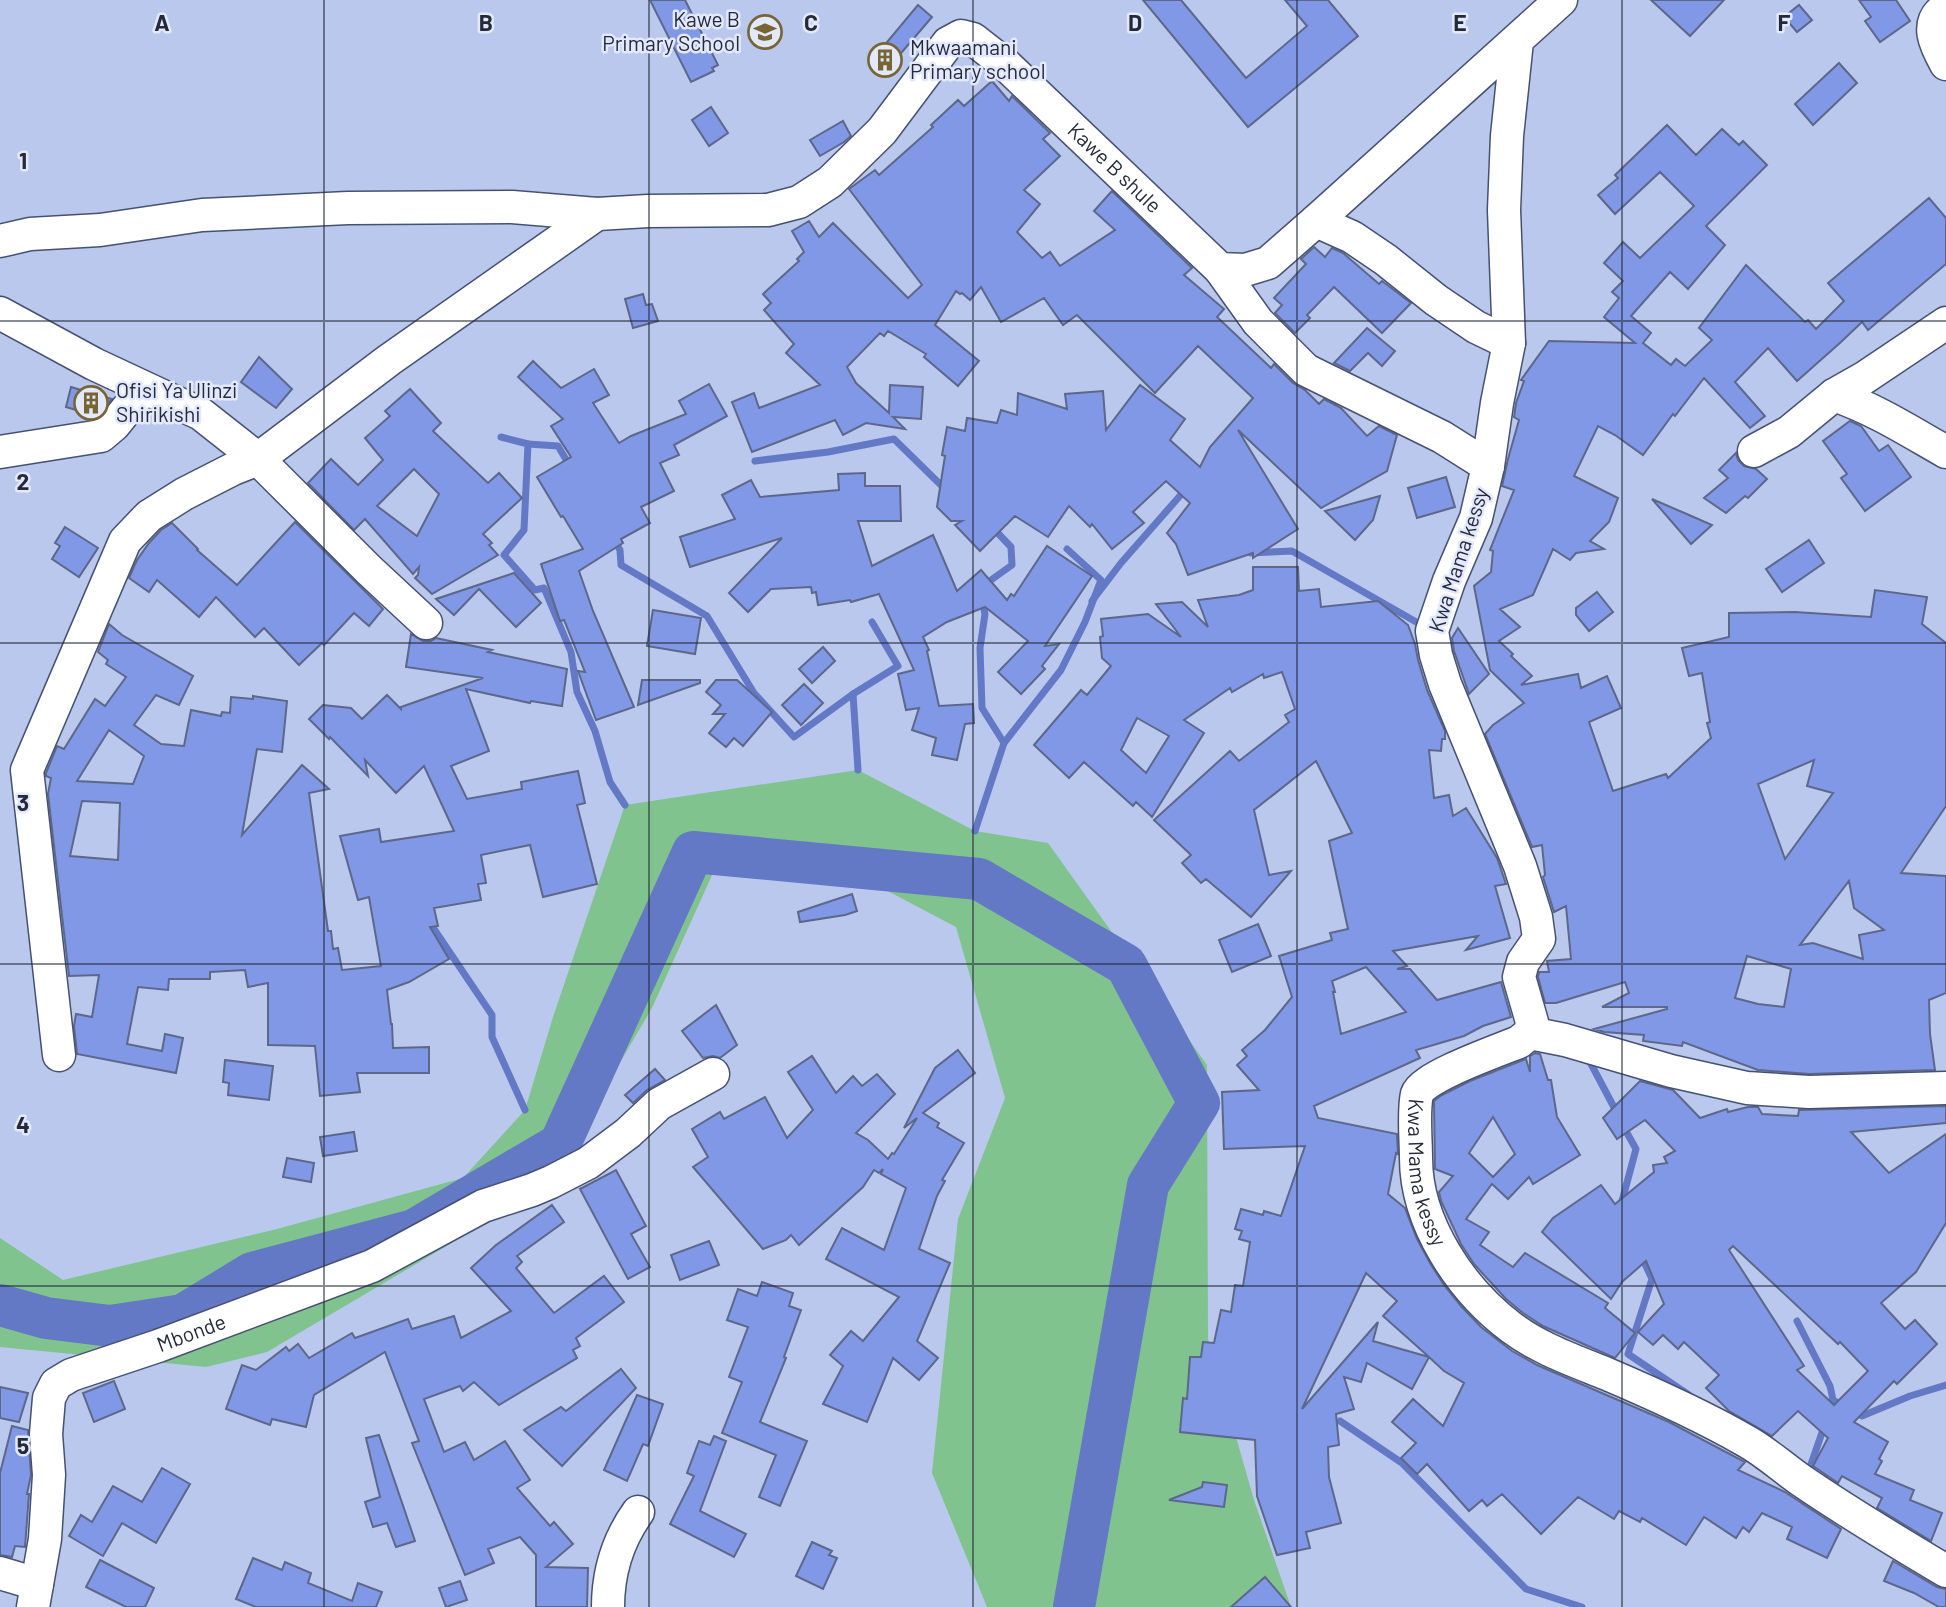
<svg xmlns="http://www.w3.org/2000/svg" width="1946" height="1607" font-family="Barlow,sans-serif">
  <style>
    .green { fill: #80c38e }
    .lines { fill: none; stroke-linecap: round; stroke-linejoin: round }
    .stream { stroke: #6379c5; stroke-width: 7 }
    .river { stroke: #6379c5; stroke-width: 42 }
    .building { fill: #8098e6; stroke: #5c678a; stroke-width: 2; fill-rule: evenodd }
    .minor-casing { stroke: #465172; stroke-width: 35 }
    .minor { stroke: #fff; stroke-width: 32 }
    .grid { fill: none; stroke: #252a39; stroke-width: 2; stroke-opacity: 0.55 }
    .labels { text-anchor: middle; stroke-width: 5; stroke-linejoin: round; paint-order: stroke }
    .poi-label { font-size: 21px; fill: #252a39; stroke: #e2e9fd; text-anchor: start }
    .street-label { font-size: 21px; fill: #252a39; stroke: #e2e9fd }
    .grid-label { font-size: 23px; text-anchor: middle; font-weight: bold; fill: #252a39; stroke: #e2e9fd; stroke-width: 5; stroke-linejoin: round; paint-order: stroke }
  </style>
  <rect width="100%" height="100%" fill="#bac8ee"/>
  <polygon class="green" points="858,770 975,831 1048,843 1207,1065 1208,1339 1254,1500 1291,1607 987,1607 932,1473 958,1219 1005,1098 956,927 844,868 713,873 652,1008 588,1117 489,1221 267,1352 206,1367 0,1347 0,1238 63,1280 277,1229 463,1178 525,1110 553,1017 625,805"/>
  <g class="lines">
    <g class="stream">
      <polyline points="501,437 528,444 524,530 504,555 535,590 544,588 571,652 577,692 595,731 610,782 625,805"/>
      <polyline points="528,444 558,446 571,468"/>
      <polyline points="755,461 828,452 894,439 946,490"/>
      <polyline points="613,538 620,550 621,565 707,616 754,693 794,737 853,694"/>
      <polyline points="1251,553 1292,551 1425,627"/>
      <polyline points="984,585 1012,565 1011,547 993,528"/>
      <polyline points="1092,601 1121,563 1186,489"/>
      <polyline points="1004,743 1061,670 1085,622 1101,580 1067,549"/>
      <polyline points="858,770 853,694 898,666 872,622"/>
      <polyline points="975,831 1004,743 982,708 980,648 985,614 982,601"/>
      <polyline points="423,931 434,929 492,1015 492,1037 525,1110"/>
      <polyline points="1583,1059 1590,1062 1617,1113"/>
      <polyline points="1621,1205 1636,1149 1622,1124"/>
      <polyline points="1638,1255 1645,1264 1652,1279 1628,1354 1689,1395"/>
      <polyline points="1797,1321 1830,1386 1833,1400 1862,1416 1910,1396 1946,1385"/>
      <polyline points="1340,1421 1402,1463 1526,1589 1582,1607"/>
      <polyline points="1807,1476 1825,1424"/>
    </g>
    <polyline class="river" points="0,1305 46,1318 110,1326 183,1315 252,1273 414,1230 560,1144 693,852 979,879 1126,965 1199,1103 1148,1185 1074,1607"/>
  </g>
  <g class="building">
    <polygon points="650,0 685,0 718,65 712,68 714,71 691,82"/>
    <polygon points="1143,0 1181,0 1246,78 1307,26 1285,0 1328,0 1358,36 1248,127"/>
    <polygon points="1651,0 1724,0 1690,36"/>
    <polygon points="1859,0 1896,0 1910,21 1880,42 1865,21 1871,17"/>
    <polygon points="918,5 932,17 896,59 883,47"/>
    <polygon points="1799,5 1812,20 1797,32 1784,17"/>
    <polygon points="1839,63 1857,83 1813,125 1795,104"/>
    <polygon points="992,81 1009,101 1012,96 1050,133 1043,139 1060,156 1024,190 1040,204 1017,232 1042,258 1050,252 1060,266 1115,230 1094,211 1112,191 1192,268 1184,275 1224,309 1217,317 1271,368 1274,364 1293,383 1305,390 1319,404 1324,399 1341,408 1367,436 1379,426 1397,435 1387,471 1321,508 1238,430 1298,529 1253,558 1253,553 1188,575 1176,544 1167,533 1190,503 1166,481 1133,512 1144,523 1112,549 1092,524 1090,527 1069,506 1048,537 1015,516 980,551 955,525 962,521 951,521 937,507 945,456 942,455 947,427 965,431 967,418 997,423 1001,410 1017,415 1018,393 1067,409 1065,394 1103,391 1106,430 1140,385 1185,419 1170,440 1200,467 1210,447 1253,398 1198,346 1155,393 1077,315 1063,325 1044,298 1001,322 981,287 970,300 962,293 960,294 956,291 935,325 979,361 958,386 924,357 926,354 888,331 884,336 880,333 847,367 856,383 889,413 890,385 923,387 921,419 893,417 905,429 866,423 843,435 835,420 752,452 732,402 754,393 759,408 820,385 786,353 794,344 764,310 771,303 763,294 799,261 797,259 804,252 792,231 809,221 819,237 833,223 908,298 922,285 849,189 875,170 879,175 933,127 931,125 958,100 964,106"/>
    <polygon points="711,107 728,133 709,146 692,120"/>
    <polygon points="843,121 851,136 844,142 820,156 810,140"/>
    <path d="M1667,125L1696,155L1722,129L1739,145L1743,141L1767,165L1706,226L1725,245L1688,289L1670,272L1631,316L1651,333L1643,343L1671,365L1676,359L1685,366L1712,340L1699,328L1746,265L1805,322L1808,320L1816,329L1844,301L1828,283L1929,198L1946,218V264L1868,330L1862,322L1841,342L1797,381L1768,348L1735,382L1765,416L1750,428L1704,378L1675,416L1673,414L1643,455L1615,435L1598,426L1574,476L1618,498L1609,522L1590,541L1604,549L1576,553L1570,560L1553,549L1533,595L1500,609L1520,627L1499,641L1513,654L1511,656L1532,676L1521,685L1578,674L1581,688L1607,676L1621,708L1589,722L1613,791L1666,774L1668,778L1711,738L1707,723L1710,722L1702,673L1689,676L1682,648L1729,637V613L1795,612L1871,617L1875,590L1927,597L1922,624L1946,643V806L1901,873L1946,876V993L1929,1000L1930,1034L1935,1070L1809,1074L1758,1070L1683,1042L1682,1046L1643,1041L1644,1035L1604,1032L1594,1029L1667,1009V1007H1602L1629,993L1625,982L1556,1003H1545L1538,977L1539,972H1549L1547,961L1571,959L1566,906L1554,912L1543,877L1545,875L1542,845L1532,847L1485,734L1493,725L1524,703L1490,670L1474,586L1491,572L1493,551L1490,550L1514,490L1502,486L1508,459L1519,420L1514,417L1516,403L1524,381L1521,380L1549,341L1635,343L1604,317L1619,298L1612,292L1623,281L1604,263L1623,242L1640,258L1694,206L1660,172L1615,214L1598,195L1618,178L1615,175ZM1814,760L1807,786L1833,793L1785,859L1758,784ZM1849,881L1854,908L1884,930L1859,935L1863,959L1813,943L1800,945ZM1747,956L1791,969L1784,1007L1758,1004L1735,998Z"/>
    <polygon points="1314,247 1325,257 1332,248 1343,253 1379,284 1382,281 1411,303 1382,333 1334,287 1307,315 1310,318 1295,333 1275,313 1282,305 1274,298 1306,264 1301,259"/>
    <polygon points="643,294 646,305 652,304 658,321 633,328 625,299"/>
    <polygon points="1367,328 1395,351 1382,366 1368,353 1350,371 1334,363"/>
    <polygon points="259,357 292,389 276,408 241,382"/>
    <polygon points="533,361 561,388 594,369 609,395 593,403 619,443 631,436 686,414 679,401 709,384 727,416 674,445 679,455 660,463 674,491 641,507 650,523 621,539 623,543 579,571 593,611 634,707 596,720 578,671 585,672 564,620 560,621 541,564 583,549 563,516 561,517 537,477 571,457 551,426 563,419 518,377"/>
    <polygon points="71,387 112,399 97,416 66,407"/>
    <path d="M410,389L441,423L433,431L488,483L499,473L522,498L483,534L492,543L489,545L498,555L432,594L415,578L418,575L419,567L413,574L365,519L354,530L308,483L331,459L358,485L383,460L365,438L390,416L385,411ZM414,469L439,494L417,536L377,506Z"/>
    <polygon points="1850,421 1861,426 1879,451 1888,445 1911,477 1865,511 1841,478 1847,474 1823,441"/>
    <polygon points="1736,453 1738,460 1744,466 1756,469 1767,479 1748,498 1745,496 1726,513 1704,498 1728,478 1719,470"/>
    <polygon points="865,473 865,486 900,486 901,521 858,521 872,566 933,535 957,591 981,570 1007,600 1011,594 1014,596 1047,546 1092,576 1045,646 1059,644 1042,666 1045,669 1021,694 998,672 1028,641 985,607 947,622 923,637 929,650 927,651 939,706 973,704 974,723 965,724 957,760 932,755 936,738 912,730 919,708 906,710 898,674 914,670 879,594 851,602 850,600 818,605 816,592 812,593 811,587 771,589 748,612 729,593 782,538 690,567 680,537 735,519 722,495 751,480 760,497 839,490 838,474"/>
    <polygon points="1446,477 1455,507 1417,518 1408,488"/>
    <polygon points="1380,496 1373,520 1355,540 1325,511"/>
    <polygon points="1652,499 1689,515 1712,525 1691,544"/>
    <polygon points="295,522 383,609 369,626 354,613 324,645 322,643 299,665 264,628 255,637 216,597 199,617 157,580 149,592 129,578 137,560 149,543 161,530 172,523 198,549 197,550 237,585"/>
    <polygon points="65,527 98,548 79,577 52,559 60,546 55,543"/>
    <polygon points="1809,540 1824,563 1782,592 1766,569"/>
    <path d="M1253,567H1298L1299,591L1319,589L1321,607L1378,601L1408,625L1415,644L1418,660L1427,690L1445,731V739H1442L1441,751L1429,750L1434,798L1449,795L1453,816L1466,808L1497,858L1506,884L1495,886L1510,938L1466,950L1478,936L1393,951L1407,966L1397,969H1410L1437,1000L1501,982L1511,1017L1483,1026L1464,1036L1416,1050L1420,1058L1314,1106L1318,1118L1397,1134L1398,1154L1396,1153L1388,1194L1405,1208L1417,1239L1430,1263L1444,1285L1461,1306L1481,1327L1512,1351L1537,1365L1669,1422L1745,1462L1738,1470L1785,1492L1841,1529L1827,1558L1787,1539L1792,1527L1762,1513L1749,1532L1743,1527L1736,1538L1704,1517L1686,1545L1642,1518L1640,1522L1619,1511L1614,1519L1578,1497L1541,1534L1502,1494L1487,1506L1482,1500L1469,1511L1427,1464L1417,1474L1401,1458L1416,1443L1392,1422L1413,1399L1443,1426L1464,1383L1444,1371L1429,1357L1412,1389L1367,1363L1361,1382L1344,1377L1354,1409L1336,1414L1339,1445L1328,1447L1329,1477L1341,1523L1306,1532L1310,1548L1277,1555L1257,1496L1255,1440L1180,1432L1183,1398L1187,1399L1190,1357H1201L1203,1342L1214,1343L1221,1310L1231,1312L1235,1285L1243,1286L1250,1242L1239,1239L1242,1231L1235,1229L1241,1209L1263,1215L1264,1211L1281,1216L1305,1146L1224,1149L1222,1092L1259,1090L1237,1065L1247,1056L1242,1050L1265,1030L1292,997L1279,956L1332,940L1330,933L1348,929L1329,841L1352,833L1316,761L1254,810L1269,875L1291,871L1251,917L1206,879L1201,883L1182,863L1191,855L1154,820L1230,751L1239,761L1289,722L1285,715L1295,709L1282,672L1264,678L1263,674L1232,692L1230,688L1184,720L1204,733L1152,817L1136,802L1133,806L1084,762L1069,778L1034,745L1081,690L1087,695L1111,666L1102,658L1100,637L1103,636L1101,619L1148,614L1181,637L1156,604L1182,602L1208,627L1198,600L1239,595L1253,590ZM1137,718L1169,736L1146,773L1121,750ZM1366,967L1406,1012L1341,1034L1333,992H1335L1332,981ZM1366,1273L1397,1301L1383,1316L1429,1357L1373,1341L1378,1322L1302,1409Z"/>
    <polygon points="514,573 541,603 516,627 479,589 454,615 436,599"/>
    <polygon points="1597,592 1613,612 1589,631 1576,615 1576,608"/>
    <polygon points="653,610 701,618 695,654 647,646"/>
    <path d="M109,624L122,635L193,676L179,705L156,695L134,725L161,744L184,746L191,710L221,716L222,712L230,713L231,697L253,699V696L287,701L282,752L257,749L242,835L302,765L329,789L309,793L328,931H331L333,949L338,948L342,970L381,966L369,897L358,900L340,836L379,829L381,842L454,831L424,766L396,793L365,760L368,776L330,737L329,739L309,719L323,705L351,708L362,719L387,695L401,709V707L483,678L406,667L411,634L423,641H431L436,638L492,650L488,652L567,669L562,706L531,701L530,703L466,689L489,751L451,766L467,799L522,789L521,782L578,771L585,803L577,805L597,884L543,897L530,845L481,855L486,883L478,884L481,900L434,908L438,926L430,927L449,959L409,982L387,990L391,1024H392L393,1048L429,1047V1073H357L360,1092L320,1096L315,1046L268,1045V983L248,987L245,970L210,972V979H169L168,990L138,987L127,1044L162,1051L165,1034L183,1038L176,1073L77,1054L74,1026L76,1014L92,1017L99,975L69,976L48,794L51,778L46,776V773L57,746L64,749L95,699L105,706L126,677L106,664L108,660L98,652ZM109,730L144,756L133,784L77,781ZM82,801L120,803L118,860L70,856Z"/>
    <polygon points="1458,628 1489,674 1469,694 1454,651 1452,638"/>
    <polygon points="823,647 835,661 812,683 799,669"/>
    <polygon points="642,680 700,680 700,683 638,705"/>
    <polygon points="716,680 737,680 772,712 743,746 734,738 726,747 709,733 725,714 713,714 721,705 706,692"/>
    <polygon points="804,684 823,703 801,725 782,705"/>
    <polygon points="852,894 857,911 845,915 800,922 798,912"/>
    <polygon points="1258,924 1271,956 1232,972 1219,940"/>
    <polygon points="716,1005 737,1045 720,1058 713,1056 703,1058 682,1031"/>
    <polygon points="958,1050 975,1073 923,1113 939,1123 937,1127 964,1143 942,1180 945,1181 937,1196 919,1249 950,1263 917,1341 938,1358 919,1380 893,1358 867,1422 823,1404 843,1366 830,1355 851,1331 863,1341 899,1297 826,1259 842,1228 884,1250 906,1188 881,1174 883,1169 879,1173 874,1170 863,1187 799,1245 791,1235 786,1240 763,1249 693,1167 708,1157 692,1129 720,1112 724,1119 765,1097 787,1138 813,1110 788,1072 812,1056 836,1093 853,1076 862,1086 877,1074 895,1094 856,1133 868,1140 888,1159 892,1153 894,1154 917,1118 904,1128 935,1068"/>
    <path d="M1535,1053L1540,1054L1548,1080H1551L1557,1117L1580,1155L1533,1184L1529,1177L1508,1199L1492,1184L1466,1219L1489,1232L1480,1245L1513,1267L1525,1253L1608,1303L1605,1308L1635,1333L1615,1358L1543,1326L1523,1313L1506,1299L1474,1264L1461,1244L1441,1201L1439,1192L1453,1176L1435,1169L1434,1101L1442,1095L1470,1081L1526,1059L1530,1072V1056ZM1493,1117L1515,1154L1493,1177L1469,1153Z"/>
    <polygon points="225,1060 273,1066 269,1100 228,1095 229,1083 223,1082"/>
    <polygon points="655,1069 665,1080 647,1090 633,1103 625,1095"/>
    <path d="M1640,1081L1673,1090L1700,1118L1727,1109L1728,1112L1748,1107H1758L1762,1114L1798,1116L1799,1110L1946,1106V1123L1851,1132L1889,1173L1946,1134V1223L1916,1272L1881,1303L1905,1329L1915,1320L1937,1344L1897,1384L1894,1381L1854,1422L1888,1442L1879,1459L1882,1461L1875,1474L1914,1490L1910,1500L1942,1513L1931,1541L1877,1508L1882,1498L1842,1476L1838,1483L1813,1466L1828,1438L1798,1411L1772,1436L1729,1411L1706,1388L1719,1375L1684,1342L1678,1349L1663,1335L1653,1345L1638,1332L1664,1304L1646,1261L1622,1282L1611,1299L1542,1232L1553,1218L1601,1185L1615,1204L1654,1172L1653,1165L1667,1163L1664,1157L1675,1151L1645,1120L1617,1139L1603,1118ZM1733,1246L1838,1344L1840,1342L1868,1371L1834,1405L1797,1370L1804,1366L1729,1250Z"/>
    <polygon points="354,1132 357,1151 323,1156 320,1137"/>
    <polygon points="287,1158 314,1163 311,1182 283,1177"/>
    <polygon points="616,1170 646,1226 631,1234 650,1267 628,1279 580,1189"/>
    <polygon points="552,1205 564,1222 517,1256 522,1262 516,1268 554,1313 604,1276 624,1302 576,1338 580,1346 573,1350 577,1358 499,1405 474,1382 463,1391 460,1386 424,1399 444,1452 465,1442 474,1460 505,1441 530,1480 517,1488 550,1526 554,1522 573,1544 546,1567 588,1568 587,1607 536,1607 536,1555 520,1537 488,1549 494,1563 465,1575 412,1443 419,1441 385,1352 314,1395 306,1427 272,1419 270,1425 226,1409 242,1365 256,1370 286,1347 289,1351 298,1344 309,1358 352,1333 355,1338 408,1319 412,1329 454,1316 461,1338 511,1311 471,1268 496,1245"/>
    <polygon points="709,1241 719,1265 680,1280 671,1255"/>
    <polygon points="762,1282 793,1293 789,1306 801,1310 784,1357 786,1358 760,1422 807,1441 780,1506 759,1497 776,1455 722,1433 742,1382 729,1377 748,1327 727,1320 738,1289 757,1296"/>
    <polygon points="621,1369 636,1388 562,1466 524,1430 561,1407 566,1411"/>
    <polygon points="114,1381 125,1409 94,1422 83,1393"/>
    <polygon points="0,1387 28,1393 19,1422 0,1418"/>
    <polygon points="637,1395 663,1404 648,1446 643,1444 627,1481 604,1470"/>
    <polygon points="12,1426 28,1430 31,1475 27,1494 29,1494 25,1547 15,1546 12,1557 0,1555 0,1473"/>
    <polygon points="379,1435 415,1541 396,1547 387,1523 373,1527 365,1502 380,1497 366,1438"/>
    <polygon points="714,1436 726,1441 700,1511 746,1534 734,1557 670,1524 694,1476 687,1473 699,1441 710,1445"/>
    <polygon points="162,1468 190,1484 156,1543 122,1523 103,1556 69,1536 81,1515 92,1522 113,1486 142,1502"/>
    <polygon points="1203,1482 1227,1485 1224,1507 1169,1500 1202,1487"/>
    <polygon points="812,1542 832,1551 829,1555 837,1558 823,1589 796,1576"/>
    <polygon points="253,1558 282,1570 285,1562 311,1573 308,1583 352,1601 358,1583 382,1592 376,1607 256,1607 236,1599"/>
    <polygon points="100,1560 154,1588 145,1607 126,1607 86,1587"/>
    <polygon points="1893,1561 1937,1587 1946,1589 1946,1607 1939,1607 1914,1593 1884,1581"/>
    <polygon points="1265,1577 1291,1607 1231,1607"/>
    <polygon points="460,1581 467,1600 446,1607 439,1588"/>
  </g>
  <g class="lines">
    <g class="minor-casing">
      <g id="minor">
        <path d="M1946,8C1923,22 1936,46 1946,64"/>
        <path id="s1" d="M1517,41L1507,136L1504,210L1509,343L1497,403L1488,466L1476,518L1449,581L1432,631L1436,655L1445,684L1520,866L1536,917L1539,939L1523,962L1519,977L1532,1022L1530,1033L1519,1042C1500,1050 1422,1077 1417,1094C1413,1111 1416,1140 1416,1158C1416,1223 1461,1290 1512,1328C1540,1349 1575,1361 1607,1374C1654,1394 1701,1415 1746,1441C1766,1452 1783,1468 1802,1481C1849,1513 1897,1542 1946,1571"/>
        <polyline points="1316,221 1352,237 1386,260 1436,300 1476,327 1509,343"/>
        <path id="s2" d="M0,241L30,234L100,230L202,215L348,208L512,207L597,214L648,211L768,210L799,202L830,182L882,131L948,43L961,36L973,39L1005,64L1220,269L1245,270L1268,263L1316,221L1561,0"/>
        <polyline points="1220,269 1258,322 1306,370 1442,437 1488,466"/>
        <polyline points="0,313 94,364 201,414 258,459 369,570 426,623"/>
        <path d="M1834,395C1875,409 1909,431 1946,452"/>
        <polyline points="1754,451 1789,432 1834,395 1864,378 1946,323"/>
        <polyline points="0,452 101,436 114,425 144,388"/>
        <polyline points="1530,1033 1565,1040 1671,1071 1747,1088 1809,1092 1946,1088"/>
        <polyline points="59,1055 27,770 125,541 149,516 184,494 233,469 258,459 389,360 597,214"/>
        <polyline points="0,1573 37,1584"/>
        <path id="s3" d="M33,1607L45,1539L49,1475L46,1434L49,1398L56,1384L71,1375L158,1346L372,1266L483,1206L532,1190L551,1182L588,1163L628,1133L659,1104L713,1074"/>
        <path d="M608,1607C608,1573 618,1540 638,1512"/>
      </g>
    </g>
    <use href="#minor" class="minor"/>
  </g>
  <path class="grid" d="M324,0V1607M649,0V1607M973,0V1607M1297,0V1607M1622,0V1607M0,321H1946M0,643H1946M0,964H1946M0,1286H1946"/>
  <defs>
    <g id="school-ring" transform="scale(1.75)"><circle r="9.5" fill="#e2e9fd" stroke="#776533" stroke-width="1.5"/><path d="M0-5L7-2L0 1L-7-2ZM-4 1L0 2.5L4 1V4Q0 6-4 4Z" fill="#776533"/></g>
    <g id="building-ring" transform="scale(1.75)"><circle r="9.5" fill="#e2e9fd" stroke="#776533" stroke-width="1.5"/><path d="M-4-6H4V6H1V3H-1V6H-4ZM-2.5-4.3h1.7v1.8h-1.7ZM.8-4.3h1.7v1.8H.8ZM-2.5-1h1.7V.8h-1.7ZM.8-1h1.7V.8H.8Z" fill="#776533"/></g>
  </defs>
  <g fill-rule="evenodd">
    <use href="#school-ring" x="765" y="32"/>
    <use href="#building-ring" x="885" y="60"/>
    <use href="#building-ring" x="91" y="403"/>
  </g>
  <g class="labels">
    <g class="poi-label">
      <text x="740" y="27" text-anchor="end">Kawe B<tspan x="740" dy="24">Primary School</tspan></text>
      <text x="910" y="55">Mkwaamani<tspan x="910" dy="24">Primary school</tspan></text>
      <text x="116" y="398">Ofisi Ya Ulinzi<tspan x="116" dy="24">Shirikishi</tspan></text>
    </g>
    <g class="street-label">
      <text dy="7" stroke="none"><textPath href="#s2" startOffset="1241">Kawe B shule</textPath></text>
      <text transform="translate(1459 560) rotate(-72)" y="7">Kwa Mama kessy</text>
      <text dy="7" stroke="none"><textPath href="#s1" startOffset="1241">Kwa Mama kessy</textPath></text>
      <text dy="7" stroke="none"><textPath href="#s3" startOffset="371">Mbonde</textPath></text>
    </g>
  </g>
  <g class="grid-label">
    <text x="162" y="31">A</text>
    <text x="486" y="31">B</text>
    <text x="811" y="31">C</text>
    <text x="1135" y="31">D</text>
    <text x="1460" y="31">E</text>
    <text x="1784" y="31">F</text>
    <text x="23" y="169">1</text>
    <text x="23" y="490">2</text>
    <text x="23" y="811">3</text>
    <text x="23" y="1133">4</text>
    <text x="23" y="1454">5</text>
  </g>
</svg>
